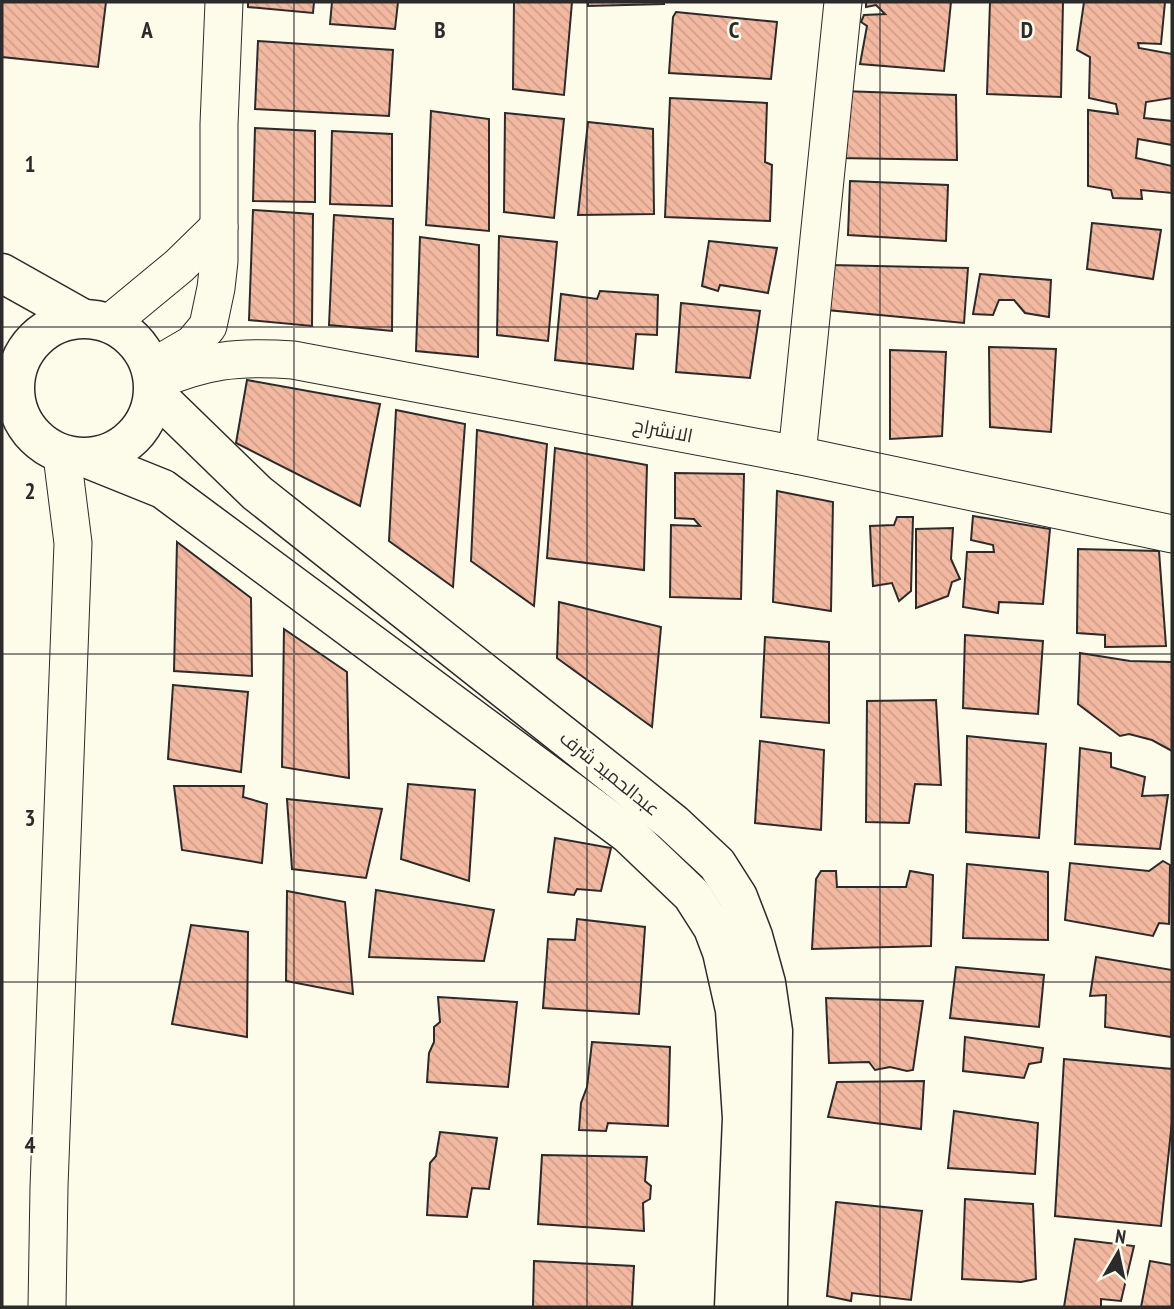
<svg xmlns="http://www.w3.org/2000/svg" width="1174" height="1309" font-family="'PT Sans Narrow',Cairo,sans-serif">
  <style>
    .building { fill: url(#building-back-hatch); stroke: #2b2b2b; stroke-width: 2 }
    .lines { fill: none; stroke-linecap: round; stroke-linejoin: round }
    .minor-casing { stroke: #2b2b2b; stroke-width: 39 }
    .primary-casing { stroke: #2b2b2b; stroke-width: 41 }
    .minor { stroke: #fdfbea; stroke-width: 37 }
    .primary { stroke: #fdfbea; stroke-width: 38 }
    .grid { fill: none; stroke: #2b2b2b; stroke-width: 2; stroke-opacity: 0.55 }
    .labels { text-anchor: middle; stroke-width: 5; stroke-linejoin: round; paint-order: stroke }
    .street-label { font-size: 19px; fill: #2b2b2b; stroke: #fdfbea }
    .grid-label { font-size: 23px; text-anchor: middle; font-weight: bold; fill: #2b2b2b; stroke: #fdfbea; stroke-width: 5; stroke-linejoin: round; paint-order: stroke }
  </style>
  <defs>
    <pattern id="building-back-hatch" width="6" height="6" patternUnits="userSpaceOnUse" patternTransform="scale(1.75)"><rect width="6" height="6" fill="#f2b8a0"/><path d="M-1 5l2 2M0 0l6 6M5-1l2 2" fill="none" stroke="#d09e8a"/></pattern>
  </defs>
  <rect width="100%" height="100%" fill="#fdfbea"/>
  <g class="building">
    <polygon points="2,2 106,2 98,67 2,57"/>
    <polygon points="248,2 314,2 313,13 248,7"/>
    <polygon points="332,2 398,2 395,29 330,24"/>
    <polygon points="514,2 572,2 564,95 513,89"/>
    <polygon points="588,2 664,2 664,4 588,6"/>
    <polygon points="866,2 951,2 944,71 860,64 867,26 861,22 864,15 885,14 876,5 866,7"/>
    <polygon points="990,2 1063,2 1061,97 987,94"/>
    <polygon points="1084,2 1165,2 1161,44 1138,43 1139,48 1172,54 1172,98 1146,102 1144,118 1172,121 1172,145 1138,139 1136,158 1172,166 1172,193 1141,190 1142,199 1113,198 1111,190 1088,186 1088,110 1118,114 1116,104 1089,98 1090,57 1077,50"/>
    <polygon points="676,12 777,22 771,79 669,73 673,17"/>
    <polygon points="258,41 393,50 389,116 255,109"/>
    <polygon points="842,91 956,95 957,160 838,158"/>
    <polygon points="670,98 767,103 765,162 772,165 770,221 665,217"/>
    <polygon points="431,111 489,119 489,231 426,225"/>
    <polygon points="505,113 564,119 554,218 504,212"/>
    <polygon points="588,122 653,129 654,214 578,215"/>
    <polygon points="255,128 315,131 315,202 253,201"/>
    <polygon points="332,131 392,134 392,206 330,204"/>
    <polygon points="850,181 948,185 946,241 848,235"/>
    <polygon points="253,210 313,214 312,326 249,320"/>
    <polygon points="334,215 393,219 392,331 329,325"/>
    <polygon points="1092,223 1161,230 1153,279 1087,269"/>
    <polygon points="499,236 557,242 548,341 497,335"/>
    <polygon points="420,237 479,245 478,357 416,351"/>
    <polygon points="709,241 777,248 768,293 720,285 718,291 702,286"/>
    <polygon points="830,265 968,268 964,323 827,310"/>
    <polygon points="980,274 1051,280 1049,317 1025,313 1014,300 999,300 993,315 973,314"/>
    <polygon points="600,291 658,295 657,335 636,334 633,369 555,360 561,294 597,299"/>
    <polygon points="681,303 760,311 750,378 676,372"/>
    <polygon points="989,347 1056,349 1051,432 990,427"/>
    <polygon points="890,350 946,352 942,436 890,439"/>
    <polygon points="247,380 380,404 360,506 236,443"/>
    <polygon points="396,410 465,424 453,587 389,541"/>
    <polygon points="477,430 547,444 534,606 471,561"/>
    <polygon points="555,448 647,465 644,570 547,558"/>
    <polygon points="675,473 744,474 741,599 670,597 671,525 700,526 694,519 675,518"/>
    <polygon points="777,491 833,502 831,611 773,602"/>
    <polygon points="973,516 1050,529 1043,604 999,602 998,613 963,607 967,552 994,552 993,545 971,540"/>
    <polygon points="897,517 913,517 911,591 899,601 892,583 873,586 870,526 894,525"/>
    <polygon points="953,528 951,559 960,579 952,582 948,596 916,608 916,529"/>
    <polygon points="177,542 251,598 252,676 174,671"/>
    <polygon points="1078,549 1159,551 1166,646 1105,647 1105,635 1077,633"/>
    <polygon points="559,602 661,627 652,727 557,658"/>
    <polygon points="284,629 347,672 349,778 282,767"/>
    <polygon points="965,635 1043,641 1038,714 963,708"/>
    <polygon points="765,637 829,642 829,723 761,717"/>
    <polygon points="1080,653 1130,661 1172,662 1172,751 1152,740 1129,734 1120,736 1078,704"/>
    <polygon points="173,685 248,692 241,772 168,759"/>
    <polygon points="936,700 941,785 915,784 909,823 866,822 867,701"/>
    <polygon points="967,736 1046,744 1039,838 966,832"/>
    <polygon points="760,741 824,750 821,830 755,823"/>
    <polygon points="1080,748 1111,753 1111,767 1145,777 1142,796 1168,795 1160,849 1075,844"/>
    <polygon points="408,784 475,790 469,881 401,859"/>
    <polygon points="174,786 244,786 243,797 267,804 262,863 182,850"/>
    <polygon points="287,799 382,809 366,878 292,869"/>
    <polygon points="555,838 611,848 601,891 577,889 574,895 548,892"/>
    <polygon points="1163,861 1170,865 1169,924 1159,923 1153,936 1065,920 1070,863 1149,871"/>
    <polygon points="967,864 1048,872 1048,940 963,938"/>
    <polygon points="821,871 836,871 837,887 906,887 910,871 933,875 931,946 812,949 816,879"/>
    <polygon points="376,890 494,910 484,961 369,957"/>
    <polygon points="287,891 345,902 353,994 286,981"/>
    <polygon points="577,919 645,927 639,1014 543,1008 548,939 575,940"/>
    <polygon points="191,925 248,932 247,1037 172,1024"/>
    <polygon points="1096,957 1172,970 1171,1037 1105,1027 1106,995 1090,996"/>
    <polygon points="956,967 1044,975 1039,1027 950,1018"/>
    <polygon points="438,997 517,1002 508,1087 427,1082 429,1053 434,1042 434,1027 440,1022"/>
    <polygon points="826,998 923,1001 913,1070 907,1071 890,1067 875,1070 869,1062 829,1063"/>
    <polygon points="965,1037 1043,1048 1041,1062 1029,1064 1024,1078 963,1071"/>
    <polygon points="592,1042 670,1047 668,1126 608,1123 606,1131 579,1130 581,1103 587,1087"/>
    <polygon points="1064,1059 1172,1069 1172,1121 1161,1226 1055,1216"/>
    <polygon points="924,1081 921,1129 828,1117 837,1082"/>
    <polygon points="954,1111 1038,1123 1035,1174 948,1168"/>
    <polygon points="440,1132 497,1138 489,1189 472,1188 467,1217 427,1215 430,1163 436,1156"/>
    <polygon points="542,1155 647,1157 645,1181 651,1186 650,1199 643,1203 644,1231 538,1224"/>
    <polygon points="965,1199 1033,1204 1036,1279 1021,1282 962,1279"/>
    <polygon points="836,1202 922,1211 911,1300 852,1293 851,1301 827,1296"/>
    <polygon points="1075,1239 1134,1246 1121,1301 1101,1299 1101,1307 1064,1307"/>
    <polygon points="534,1261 634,1266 632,1307 533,1307"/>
    <polygon points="1150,1261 1172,1265 1172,1307 1141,1307"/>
  </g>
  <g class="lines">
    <g class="minor-casing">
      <g id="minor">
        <polyline points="110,323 179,266 219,227"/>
        <polyline points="157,365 193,344 208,326 216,288 219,261 219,124 224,2"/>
        <path d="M154,382C204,360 238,356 293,360L797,455L1172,534"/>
        <polyline points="797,455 843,2"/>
        <polyline points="47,1307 49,1187 73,543 62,455"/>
      </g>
    </g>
    <g class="primary-casing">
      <g id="primary">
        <polyline points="2,273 82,318"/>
        <circle cx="84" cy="388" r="69"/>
        <polyline points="154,393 257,493 627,786 673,823 717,864 738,897 753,936 766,983 773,1031 768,1307"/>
        <polyline points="86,458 163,489 628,834 692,895 713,928 722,952 735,1010 742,1118 734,1307"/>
      </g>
    </g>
    <use href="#minor" class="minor"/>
    <use href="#primary" class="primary"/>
  </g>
  <path class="grid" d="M294,2V1307M587,2V1307M880,2V1307M2,327H1172M2,654H1172M2,982H1172"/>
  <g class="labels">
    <g class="street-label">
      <text transform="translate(663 430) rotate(11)" y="7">الانشراح</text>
      <text transform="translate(610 773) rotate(39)" y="7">عبدالحميد شرف</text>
    </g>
  </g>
  <g class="grid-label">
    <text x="147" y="38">A</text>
    <text x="440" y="38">B</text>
    <text x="734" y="38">C</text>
    <text x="1027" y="38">D</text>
    <text x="30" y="172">1</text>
    <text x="30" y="499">2</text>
    <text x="30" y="826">3</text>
    <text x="30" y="1153">4</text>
  </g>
  <rect width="1174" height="1309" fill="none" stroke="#2b2b2b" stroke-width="7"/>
  <g transform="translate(1118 1253) rotate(9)" stroke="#fdfbea" stroke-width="5" paint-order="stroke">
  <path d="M0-5L12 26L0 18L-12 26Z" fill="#2b2b2b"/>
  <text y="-10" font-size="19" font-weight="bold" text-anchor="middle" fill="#2b2b2b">N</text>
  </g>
</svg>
